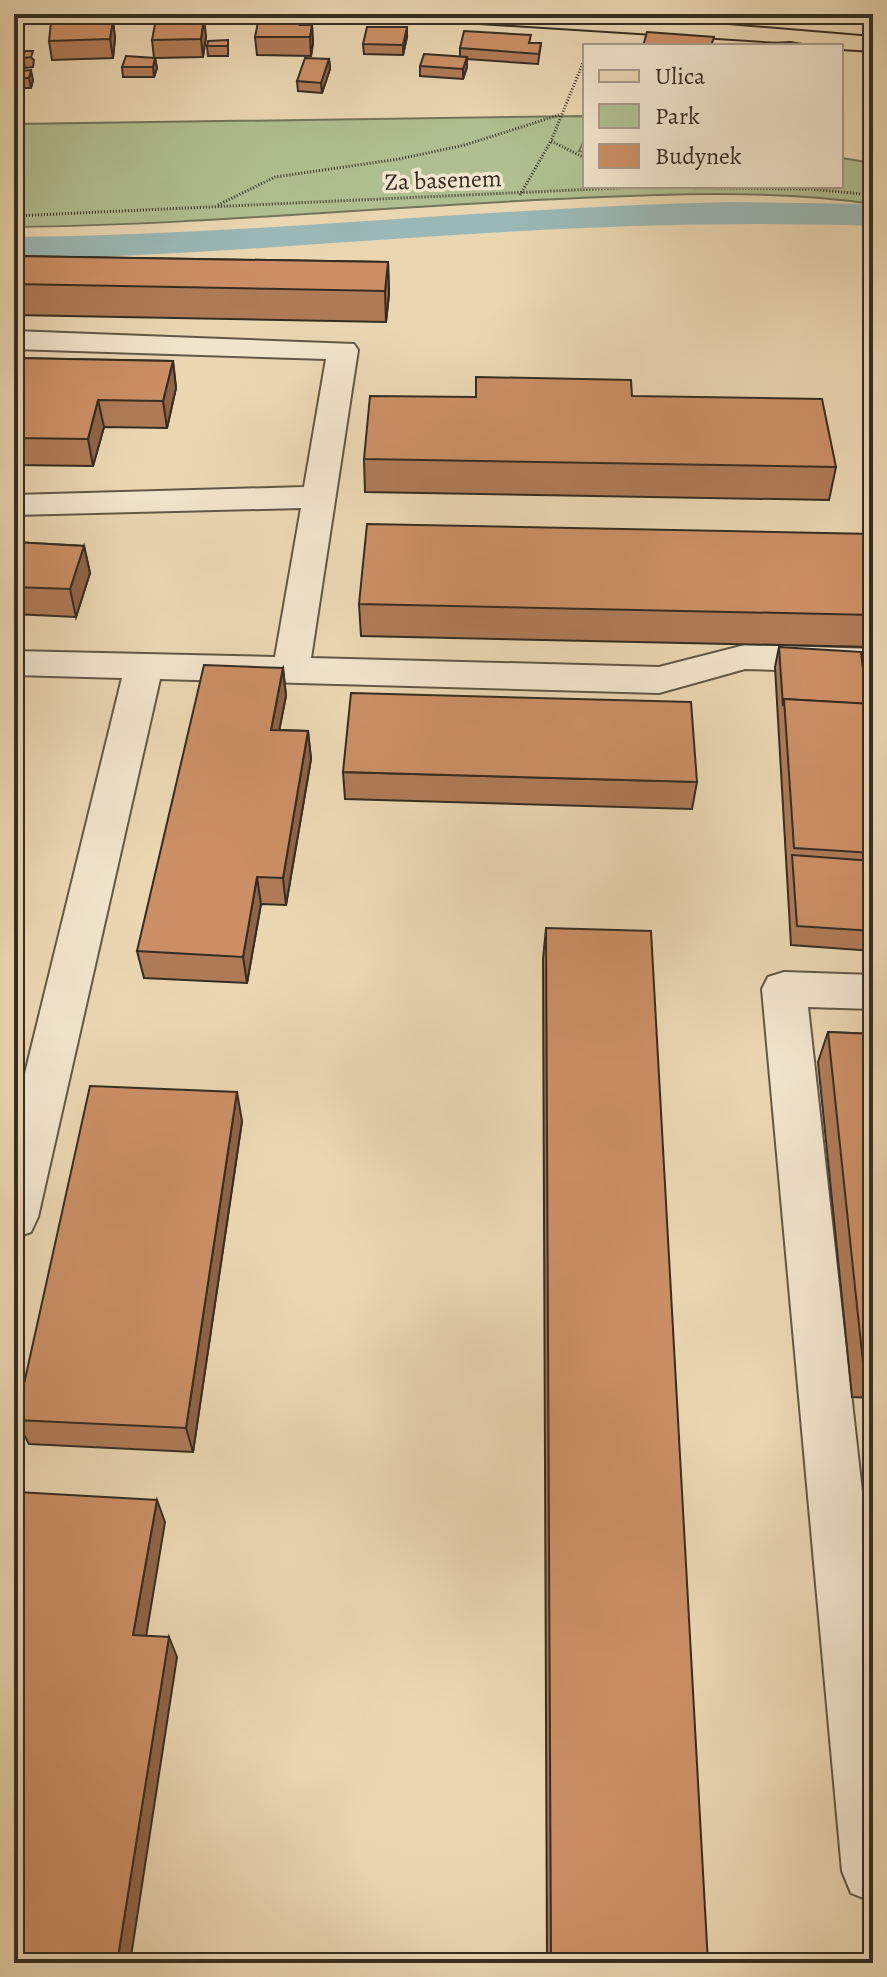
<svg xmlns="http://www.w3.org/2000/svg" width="887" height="1977" font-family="Alegreya,serif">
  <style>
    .green { fill: #b0bf91; stroke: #72765a; stroke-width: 2 }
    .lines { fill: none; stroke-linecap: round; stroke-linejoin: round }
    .canal { fill: #9ab8b5; fill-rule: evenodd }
    .minor-casing { stroke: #625847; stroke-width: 4 }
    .major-casing { stroke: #352d23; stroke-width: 4 }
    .path { stroke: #352d23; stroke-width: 3; stroke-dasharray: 1 2; stroke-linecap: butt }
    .minor { fill: #f1e5cd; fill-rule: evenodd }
    .major { fill: #ead7b2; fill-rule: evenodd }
    .wall { fill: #af7b57; stroke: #352d23; stroke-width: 2 }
    .shaded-wall { fill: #8f6447; stroke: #352d23; stroke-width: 2 }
    .building { fill: #cc8f65; stroke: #352d23; stroke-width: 2 }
    .labels { text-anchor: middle; stroke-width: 7; stroke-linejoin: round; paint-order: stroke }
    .far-street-label { font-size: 24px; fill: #352d23; stroke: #f1e5cd }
  </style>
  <rect width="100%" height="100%" fill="#ead7b2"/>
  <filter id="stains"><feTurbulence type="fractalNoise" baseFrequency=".0025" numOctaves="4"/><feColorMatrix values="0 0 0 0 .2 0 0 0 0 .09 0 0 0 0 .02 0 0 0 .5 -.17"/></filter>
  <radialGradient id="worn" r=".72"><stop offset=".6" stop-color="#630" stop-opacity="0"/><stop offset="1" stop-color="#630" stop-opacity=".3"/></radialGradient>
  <path class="green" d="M585,116V139L579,151L585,152V186H841V158L873,163V204C769,189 663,194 559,199C377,207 196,225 14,227V124Z"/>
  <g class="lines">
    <path class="canal" d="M734,202L873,204V226C734,221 595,226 455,235C308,244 161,257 14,259V237C254,235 494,207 734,202Z"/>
    <g class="minor-casing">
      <g id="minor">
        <polygon points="14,331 354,344 358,350 311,658 659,667 745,645 873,649 873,673 745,669 659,693 160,679 38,1217 31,1232 14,1238 14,1118 122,678 14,675 14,651 275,657 301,508 14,515 14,495 304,487 326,359 14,349"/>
        <polygon points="784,972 873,975 873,1009 808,1007 873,1590 873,1902 851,1893 842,1871 762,989 768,977"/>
      </g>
    </g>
    <g class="major-casing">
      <g id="major">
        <polygon points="14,14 107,14 103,19 95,21 14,23"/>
        <polygon points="435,14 620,16 873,37 873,51 841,49 841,46 447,21 439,19"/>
      </g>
    </g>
    <g class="path">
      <polyline points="585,58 551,141 585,158"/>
      <polyline points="520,195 551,141"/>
      <polyline points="218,205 275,177 399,159 465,145 559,115"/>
      <polyline points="14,216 639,187 810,189 873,195"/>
    </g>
    <use href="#minor" class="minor"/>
    <use href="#major" class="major"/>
  </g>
  <g class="wall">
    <polygon points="302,18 302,25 312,25 313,43 311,56 257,55 255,37"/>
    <polygon points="113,20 115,38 113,58 52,60 49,41"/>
    <polygon points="206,36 203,57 155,58 157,68 154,77 123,77 122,67 154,58 152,40"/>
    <polygon points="407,37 403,55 364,54 363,44"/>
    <polygon points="228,40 228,56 208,56 207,46"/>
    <polygon points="530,43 541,43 538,64 467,59 467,67 463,79 420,76 420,66 460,57 460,48"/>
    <polygon points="25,51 34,60 33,67 25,68 23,58"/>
    <polygon points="329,59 330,69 322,93 298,91 297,81"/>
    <polygon points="873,70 873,89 868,88 870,78"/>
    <polygon points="20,71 33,80 31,88 21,88 19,78"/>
    <polygon points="14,256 388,262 389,294 386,322 14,315"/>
    <polygon points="14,358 173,361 176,388 167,428 104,427 93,466 14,465"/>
    <polygon points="632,396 836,467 829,500 365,492 364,459"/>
    <polygon points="873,534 873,647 361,636 359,604"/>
    <polygon points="14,542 84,546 90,573 76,617 14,614"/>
    <polygon points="779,647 867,704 873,704 873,951 791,945 775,667"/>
    <polygon points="283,668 286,696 279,730 308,731 311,759 286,905 261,904 247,983 144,978 137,951"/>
    <polygon points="343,772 697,782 692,809 345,799"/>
    <polygon points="546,928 708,1963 547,1963 543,959"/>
    <polygon points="828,1032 873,1034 873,1398 852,1397 818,1062"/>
    <polygon points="242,1121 193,1452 29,1444 16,1420"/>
    <polygon points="873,1480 873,1527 870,1486"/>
  </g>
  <g class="shaded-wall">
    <polygon points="204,18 206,36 203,57 201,39"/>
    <polygon points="113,20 115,38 113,58 110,39"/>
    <polygon points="312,25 313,43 311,56 310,37"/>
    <polygon points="407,27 407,37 403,55 403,45"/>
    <polygon points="467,57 467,67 463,79 463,69"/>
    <polygon points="155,58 157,68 154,77 153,67"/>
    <polygon points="329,59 330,69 322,93 321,83"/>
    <polygon points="31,70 33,80 31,88 29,78"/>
    <polygon points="388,262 389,294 386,322 385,291"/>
    <polygon points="173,361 176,388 167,428 163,401"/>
    <polygon points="98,400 104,427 93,466 88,439"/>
    <polygon points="84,546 90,573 76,617 70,589"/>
    <polygon points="283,668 286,696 274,757 271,730"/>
    <polygon points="308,731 311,759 286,905 283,878"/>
    <polygon points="257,877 261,904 247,983 243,957"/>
    <polygon points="237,1092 242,1121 193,1452 186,1428"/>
    <polygon points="157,1500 165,1522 143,1655 133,1635"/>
    <polygon points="169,1637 177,1657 130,1963 117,1963"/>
  </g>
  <g class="building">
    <polygon points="259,17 302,18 300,25 312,25 310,37 255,37"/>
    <polygon points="204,18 201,39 152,40 156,19"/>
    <polygon points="113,20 110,39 49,41 51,22"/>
    <polygon points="367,27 407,27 403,45 363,44"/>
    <polygon points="464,31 531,35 529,43 541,43 539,54 460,48"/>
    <polygon points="647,32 714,37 711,46 643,46"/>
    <polygon points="228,40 228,46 207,46 208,41"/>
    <polygon points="790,42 815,46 771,46 772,43"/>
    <polygon points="25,51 33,51 31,57 23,58"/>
    <polygon points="424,54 467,57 463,69 420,66"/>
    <polygon points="126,56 155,58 153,67 122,67"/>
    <polygon points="305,58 329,59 321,83 297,81"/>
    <polygon points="31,70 29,78 19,78 20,71"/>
    <polygon points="14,256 388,262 385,291 14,284"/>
    <polygon points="14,358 173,361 163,401 98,400 88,439 14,438"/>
    <polygon points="476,377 631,380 632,396 822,399 836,467 364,459 370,396 476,397"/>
    <polygon points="367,524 873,534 873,615 359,604"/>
    <polygon points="14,542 84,546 70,589 14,587"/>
    <polygon points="779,647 861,652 867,704 784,699 783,706"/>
    <polygon points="204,665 283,668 271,730 308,731 283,878 257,877 243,957 137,951"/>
    <polygon points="351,693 691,702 697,782 343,772"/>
    <polygon points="784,699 873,704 873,853 794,848"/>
    <polygon points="792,855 873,861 873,931 797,926"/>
    <polygon points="546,928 651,931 708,1963 551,1963"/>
    <polygon points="828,1032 873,1034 873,1372 864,1372"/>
    <polygon points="90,1086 237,1092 186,1428 16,1420"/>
    <polygon points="17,1492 157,1500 133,1635 169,1637 117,1963 14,1963 14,1507"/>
  </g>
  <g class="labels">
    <g class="far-street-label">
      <text transform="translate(443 180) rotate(-2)" y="8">Za basenem</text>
    </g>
  </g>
  <rect width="887" height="1977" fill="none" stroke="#ead7b2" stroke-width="48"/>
  <rect x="16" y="16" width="855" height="1945" fill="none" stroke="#352d23" stroke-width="4"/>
  <rect x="24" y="24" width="839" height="1929" fill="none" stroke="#352d23" stroke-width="2"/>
  <rect x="583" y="44" width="260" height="144" fill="#f1e5cd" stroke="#a69b89" stroke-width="2"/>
  <rect x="599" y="70" width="40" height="12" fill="#ead7b2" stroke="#a69b89" stroke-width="2"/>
  <text x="655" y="84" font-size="24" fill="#352d23">Ulica</text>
  <rect x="599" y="104" width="40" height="24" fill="#b0bf91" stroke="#a69b89" stroke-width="2"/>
  <text x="655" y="124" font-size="24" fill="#352d23">Park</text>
  <rect x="599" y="144" width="40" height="24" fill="#cc8f65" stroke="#a69b89" stroke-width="2"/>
  <text x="655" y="164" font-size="24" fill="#352d23">Budynek</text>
  <rect width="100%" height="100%" filter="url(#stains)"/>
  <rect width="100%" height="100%" fill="url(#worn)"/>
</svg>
